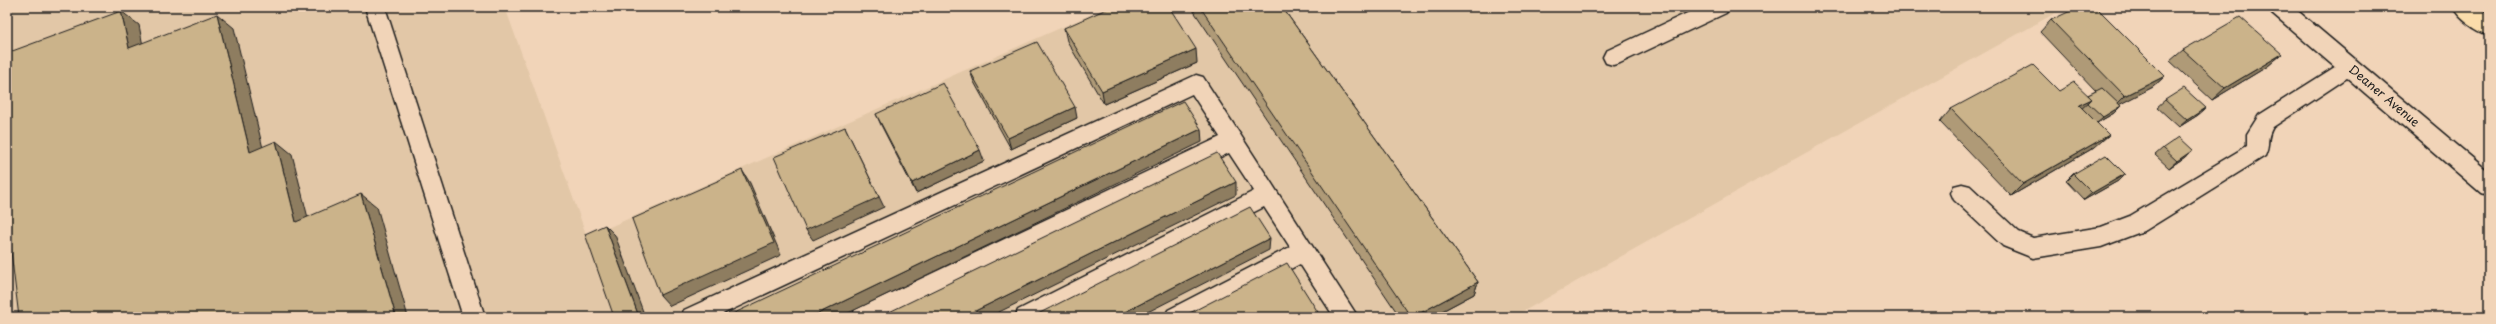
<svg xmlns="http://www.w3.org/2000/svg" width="2496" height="324" font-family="'Playpen Sans',sans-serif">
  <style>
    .built { fill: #e2c7a7 }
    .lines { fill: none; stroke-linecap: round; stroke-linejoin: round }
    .service-casing { stroke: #1c1c1c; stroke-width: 3 }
    .minor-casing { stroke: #1c1c1c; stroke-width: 3 }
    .motorway-casing { stroke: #1c1c1c; stroke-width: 3 }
    .service { fill: #f1d4b8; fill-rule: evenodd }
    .minor { fill: #f1d4b8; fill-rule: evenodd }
    .motorway { fill: #fbddab; fill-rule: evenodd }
    .wall { fill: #af9a77; stroke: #1c1c1c }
    .shaded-wall { fill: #8e7d61; stroke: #1c1c1c }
    .building { fill: #cbb38a; stroke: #1c1c1c }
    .labels { text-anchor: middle; stroke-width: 3.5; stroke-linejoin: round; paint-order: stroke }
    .street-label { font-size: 12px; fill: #1c1c1c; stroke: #f1d4b8 }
  </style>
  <rect width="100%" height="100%" fill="#f1d4b8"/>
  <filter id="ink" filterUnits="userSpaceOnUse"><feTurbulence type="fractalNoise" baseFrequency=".025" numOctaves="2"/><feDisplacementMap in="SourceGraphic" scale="8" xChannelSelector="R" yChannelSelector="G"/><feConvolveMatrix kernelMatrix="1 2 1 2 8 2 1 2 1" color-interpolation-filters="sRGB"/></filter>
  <g filter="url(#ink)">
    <polygon class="built" points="7,7 505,7 587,237 1108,7 2066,7 1513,317 7,317"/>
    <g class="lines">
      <g class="service-casing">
        <g id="service">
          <polygon points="365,7 385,7 485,317 463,317"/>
          <polygon points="1700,7 1729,7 1726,13 1620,63 1613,65 1606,63 1603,57 1606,51"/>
          <path d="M2349,58L2356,60L2359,66L2356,72L2273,127C2265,140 2271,144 2265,156L2146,230L2101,247L2033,258L2003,246L1954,200L1951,193L1954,186L1962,184L1970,186L2019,232L2033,238L2101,227L2130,216L2247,146V134L2259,115Z"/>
          <polygon points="1196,75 1203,77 1358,317 1334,317 1300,264 1198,317 1165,317 1168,310 1290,247 1264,207 1048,317 1015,317 1018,310 1254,191 1229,153 886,317 852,317 855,310 1220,137 1192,94 716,317 681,317 684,310"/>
        </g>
      </g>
      <g class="minor-casing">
        <polygon id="minor" points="2269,7 2293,7 2489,172 2489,196 2481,193 2272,13"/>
      </g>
      <g class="motorway-casing">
        <path id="motorway" d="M2453,7H2478L2489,15V35C2476,31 2459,19 2453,7Z"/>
      </g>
      <use href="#service" class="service"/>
      <use href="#minor" class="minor"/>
      <use href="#motorway" class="motorway"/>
    </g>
    <g class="wall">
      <polygon points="1191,7 1282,7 1478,282 1474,294 1431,317 1400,317"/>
      <polygon points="2051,20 2165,76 2153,87 2119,104 2121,106 2114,113 2097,123 2095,147 2011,196 1940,122 1951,109 2059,91 2088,95 2096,91 2040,32"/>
      <polygon points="1064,28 1197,63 1104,104 1067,41"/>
      <polygon points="2183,50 2282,54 2268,66 2212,100 2170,61"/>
      <polygon points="970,71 1077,118 1011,149 974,82"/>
      <polygon points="2165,100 2206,108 2198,115 2179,127 2157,107"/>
      <polygon points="876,114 984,161 916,193 881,125"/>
      <polygon points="2163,148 2185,157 2169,168 2155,155"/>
      <polygon points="2073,174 2125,174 2118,181 2084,200 2066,181"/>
    </g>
    <g class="shaded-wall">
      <polygon points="121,11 139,25 146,62 129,48"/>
      <polygon points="217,14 234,28 267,165 250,152"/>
      <polygon points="1196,49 1197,63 1104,104 1102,91"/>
      <polygon points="2282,54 2268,66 2212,100 2225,88"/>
      <polygon points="2165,76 2153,87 2113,108 2125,96"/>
      <polygon points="2092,99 2078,112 2079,105"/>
      <polygon points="2121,106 2114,113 2095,124 2103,117"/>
      <polygon points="1075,107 1077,118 1011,149 1008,138"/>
      <polygon points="2206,108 2198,115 2179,127 2187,120"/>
      <polygon points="845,127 884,207 813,240 806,230"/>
      <polygon points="1201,129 1202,142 840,317 811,317"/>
      <polygon points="2109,135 2095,147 2011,196 2023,184"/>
      <polygon points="276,141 292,154 312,234 296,222"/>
      <polygon points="980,150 984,161 916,193 912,183"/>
      <polygon points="2193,150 2185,157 2169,168 2177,161"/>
      <polygon points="742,170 750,183 781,255 670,306 660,295"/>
      <polygon points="2125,174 2118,181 2084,200 2092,193"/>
      <polygon points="1236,182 1236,195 989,317 963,317"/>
      <polygon points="361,194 377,207 408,317 396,317"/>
      <polygon points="605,225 615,235 645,317 639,317"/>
      <polygon points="1270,238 1269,250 1138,317 1115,317"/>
      <polygon points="1478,282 1474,294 1431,317 1413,317"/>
    </g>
    <g class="building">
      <polygon points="1111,7 1169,7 1196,49 1102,91 1064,28"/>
      <polygon points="1200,7 1282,7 1478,282 1413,317 1411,317"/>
      <polygon points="2079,7 2096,7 2165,76 2125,96 2051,20"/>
      <polygon points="121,11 129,48 217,14 250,152 276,141 296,222 361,194 396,317 19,317 7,219 7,53"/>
      <polygon points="2240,17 2282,54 2225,88 2183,50"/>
      <polygon points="1037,42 1075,107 1008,138 970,71"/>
      <polygon points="2033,65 2059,91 2074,82 2092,99 2079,105 2109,135 2023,184 1951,109"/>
      <polygon points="943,83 980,150 912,183 876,114"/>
      <polygon points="2102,88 2121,106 2103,117 2088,103 2092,99 2088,95"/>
      <polygon points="2184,88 2206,108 2187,120 2165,100"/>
      <polygon points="1183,101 1201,129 811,317 726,317"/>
      <polygon points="845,127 879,197 806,230 774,157"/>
      <polygon points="2179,137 2193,150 2177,161 2163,148"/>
      <polygon points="1217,153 1236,182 963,317 879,317"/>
      <polygon points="2106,155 2125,174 2092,193 2073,174"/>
      <polygon points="742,170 774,243 660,295 632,219"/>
      <polygon points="1250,207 1270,238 1115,317 1032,317"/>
      <polygon points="605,225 639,317 614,317 585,234"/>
      <polygon points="1287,263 1321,317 1182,317"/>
    </g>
  </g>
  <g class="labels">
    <g class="street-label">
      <text transform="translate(2384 96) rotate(40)" y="4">Deaner Avenue</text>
    </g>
  </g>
  <rect width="2496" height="324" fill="none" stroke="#f1d4b8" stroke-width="24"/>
  <rect x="12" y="12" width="2472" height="300" fill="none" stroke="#1c1c1c" stroke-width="1.5" filter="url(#ink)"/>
</svg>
